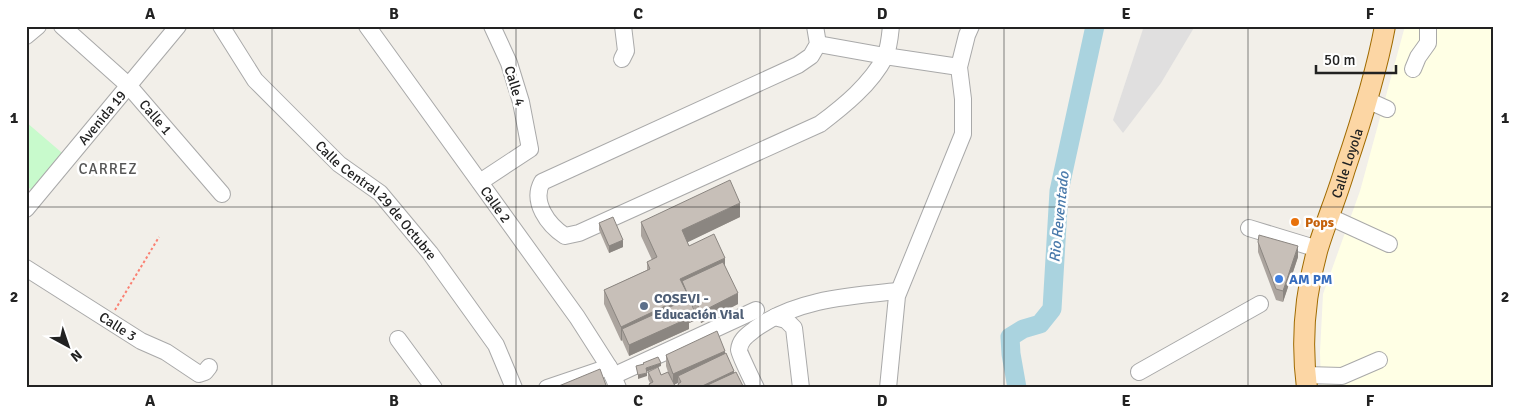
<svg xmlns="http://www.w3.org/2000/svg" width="1519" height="414" font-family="Signika,sans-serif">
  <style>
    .residential { fill: #e0dfdf }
    .education { fill: #ffffe5 }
    .park { fill: #c8facc }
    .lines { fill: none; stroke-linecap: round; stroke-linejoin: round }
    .river { stroke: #aad3df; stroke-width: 19 }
    .minor-casing { stroke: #a9a9a9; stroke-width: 18 }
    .major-casing { stroke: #a06b00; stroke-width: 22 }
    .path { stroke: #fa8072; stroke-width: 2; stroke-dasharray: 2.5 2.5; stroke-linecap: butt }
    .minor { stroke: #fff; stroke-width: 16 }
    .major { stroke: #fcd6a4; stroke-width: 20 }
    .wall { fill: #aba49e }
    .shaded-wall { fill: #8b8681 }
    .building { fill: #c7bfb8; stroke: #8b8681 }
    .grid { fill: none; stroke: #222; stroke-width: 1; stroke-opacity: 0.55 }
    .food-dot { fill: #e8710a; stroke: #fff; stroke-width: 2 }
    .shop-dot { fill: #3f7fe0; stroke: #fff; stroke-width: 2 }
    .service-dot { fill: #5c6f8a; stroke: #fff; stroke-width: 2 }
    .labels { text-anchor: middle; stroke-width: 5; stroke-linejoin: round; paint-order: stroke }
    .street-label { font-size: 14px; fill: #222; stroke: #fff }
    .food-label { font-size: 14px; font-weight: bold; fill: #c56008; stroke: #fff; text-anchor: start }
    .shop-label { font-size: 14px; font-weight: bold; fill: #366cbe; stroke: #fff; text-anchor: start }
    .service-label { font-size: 14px; font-weight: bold; fill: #4e5e75; stroke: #fff; text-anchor: start }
    .neighbourhood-label { font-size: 15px; letter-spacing: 1px; fill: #555; stroke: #fff }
    .water-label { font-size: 15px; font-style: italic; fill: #4a7aab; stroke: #fff }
    .neatline { fill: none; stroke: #222; stroke-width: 2 }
    .grid-label { font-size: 16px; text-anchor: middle; font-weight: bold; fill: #222 }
  </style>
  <rect width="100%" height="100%" fill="#f2efe9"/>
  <polygon class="residential" points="1144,26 1195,26 1161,83 1123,133 1113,120"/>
  <polygon class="education" points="1405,26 1493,26 1493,388 1323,388 1321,383 1320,352 1323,294 1360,191"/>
  <polygon class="park" points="26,122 68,158 37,195 26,185"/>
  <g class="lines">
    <polyline class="river" points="1017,388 1011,354 1010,337 1023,329 1040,324 1052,309 1059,191 1095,26"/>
    <g class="minor-casing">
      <g id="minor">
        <path id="s1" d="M62,26L128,85L222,194"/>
        <path id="s2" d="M221,26L255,80L339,164L380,193L430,253L496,345L514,388"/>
        <path id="s3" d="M367,26L577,317L609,367L618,388"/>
        <path d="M815,26L818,44L811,56L798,65L542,182C531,202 548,225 565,236L579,233L820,124C844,106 871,84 885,57C889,48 890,36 891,26"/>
        <polyline points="26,36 38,26"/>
        <polyline points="818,44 885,56 959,67"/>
        <polyline points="622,59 626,51 623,26"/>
        <polyline points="1413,69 1418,57 1428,43 1428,26"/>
        <polyline points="1367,100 1387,109"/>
        <polyline points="480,182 530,149 521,102 509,63 492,26"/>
        <path id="s4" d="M26,209L178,26"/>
        <polyline points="1330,217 1389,244"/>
        <polyline points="1249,228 1318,249"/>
        <path id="s5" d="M26,268L141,341L166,352L199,374L205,372L209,367"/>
        <polyline points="775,317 786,320 794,328 801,388"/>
        <polyline points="398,339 434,388"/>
        <polyline points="1139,372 1260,304"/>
        <polyline points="1306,375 1342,376 1379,360"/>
        <polyline points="613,376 756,310"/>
        <polyline points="547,388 609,367"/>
        <path d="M756,388C753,382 739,353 739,350C740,339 748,335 755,329C796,299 850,296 898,291"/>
        <polyline points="888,388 897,296 963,134 963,99 959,67 967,35 971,26"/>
      </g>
    </g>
    <g class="major-casing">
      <g id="major">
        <path id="s6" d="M1307,388C1301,342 1305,293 1318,248C1326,222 1337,196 1345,169C1361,122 1376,75 1385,26"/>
      </g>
    </g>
    <polyline class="path" points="115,310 159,237"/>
    <use href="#minor" class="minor"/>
    <use href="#major" class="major"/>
  </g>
  <g class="wall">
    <polygon points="740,217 687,242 689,246 725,267 738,304 701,323 693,307 694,321 689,323 689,329 629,356 622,340 621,341 604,304 604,290 647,270 647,262 652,260 641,236 641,222"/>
    <polygon points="599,223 623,247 609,253 599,230"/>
    <polygon points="1258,242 1298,257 1283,302 1276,300 1258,252"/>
    <polygon points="725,353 734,372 744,388 678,388 678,383 675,384 676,388 649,388 649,384 650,383 648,379 648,372 661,375 668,372 666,366 666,355"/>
  </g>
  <g class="shaded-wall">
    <polygon points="740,203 740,217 682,245 682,230"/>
    <polygon points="623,240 623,247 609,253 609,246"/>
    <polygon points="1298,246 1298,257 1283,302 1283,291"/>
    <polygon points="725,258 725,272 685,291 680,279"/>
    <polygon points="738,293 738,304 701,323 701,312"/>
    <polygon points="688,295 693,296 693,307 622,329 622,340 621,341 621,327"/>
    <polygon points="694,310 694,321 689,323 689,329 629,356 629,345"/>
    <polygon points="725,351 725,362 678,376 678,383 673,385 673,374"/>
    <polygon points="661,363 661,366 646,372 646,368"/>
    <polygon points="734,371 734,381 721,388 698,388"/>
    <polygon points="647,373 647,376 638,379 638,375"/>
  </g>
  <g class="building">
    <polygon points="730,180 740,203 682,230 689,246 714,234 725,258 680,279 688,295 621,327 604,290 650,269 647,262 657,257 641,222"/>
    <polygon points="613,217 623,240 609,246 599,223"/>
    <polygon points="1259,235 1298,246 1283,291 1276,289 1258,242"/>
    <polygon points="723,262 738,293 701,312 693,296 688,298 688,295 682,281"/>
    <polygon points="690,301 694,310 687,313 689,318 629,345 622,329 681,302 682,305"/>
    <polygon points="717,331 725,351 673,374 666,355"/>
    <polygon points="726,353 734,371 698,388 679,388 678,384 681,382 678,376"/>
    <polygon points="658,357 661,363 646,368 647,373 638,375 636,366 644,364 643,363"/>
    <polygon points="658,367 661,375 668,372 676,388 651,388 649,384 653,382 648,372"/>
    <polygon points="600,369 607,388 554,388"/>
    <polygon points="736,372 744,388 701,388"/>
  </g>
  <path class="grid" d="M272,26V388M516,26V388M760,26V388M1004,26V388M1248,26V388M26,207H1493"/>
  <circle class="food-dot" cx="1295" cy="222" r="5"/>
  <circle class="shop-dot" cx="1279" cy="279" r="5"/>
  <circle class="service-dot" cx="644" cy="306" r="5"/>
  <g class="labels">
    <g class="street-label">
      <text transform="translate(515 86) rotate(73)" y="5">Calle 4</text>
      <text dy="5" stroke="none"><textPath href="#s4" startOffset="119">Avenida 19</textPath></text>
      <text dy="5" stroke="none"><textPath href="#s1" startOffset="131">Calle 1</textPath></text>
      <text dy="5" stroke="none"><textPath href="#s6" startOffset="231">Calle Loyola</textPath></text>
      <text dy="5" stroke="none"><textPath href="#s2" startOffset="235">Calle Central 29 de Octubre</textPath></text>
      <text dy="5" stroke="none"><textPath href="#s3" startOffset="220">Calle 2</textPath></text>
      <text dy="5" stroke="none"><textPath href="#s5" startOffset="109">Calle 3</textPath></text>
    </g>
    <g class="food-label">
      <text x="1305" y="227">Pops</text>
    </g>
    <g class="shop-label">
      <text x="1289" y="284">AM PM</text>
    </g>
    <g class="service-label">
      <text x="654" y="303">COSEVI -<tspan x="654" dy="16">Educación Vial</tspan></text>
    </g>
    <g class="neighbourhood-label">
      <text x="108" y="174">CARREZ</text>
    </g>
    <g class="water-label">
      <text transform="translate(1059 217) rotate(-84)" y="5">Rio Reventado</text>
    </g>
  </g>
  <rect width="1519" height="414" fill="none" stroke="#ffffff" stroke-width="55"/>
  <g transform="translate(68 346) rotate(140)" stroke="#ffffff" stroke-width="4" paint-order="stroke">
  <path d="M0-4L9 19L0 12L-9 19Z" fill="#222222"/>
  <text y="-8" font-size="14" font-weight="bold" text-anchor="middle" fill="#222222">N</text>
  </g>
  <path d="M1316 65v8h80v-8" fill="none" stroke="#222222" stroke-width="2.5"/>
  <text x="1324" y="65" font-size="15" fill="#222222" stroke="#ffffff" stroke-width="4" paint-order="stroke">50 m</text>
  <rect x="28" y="28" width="1464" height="358" class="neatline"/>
  <g class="grid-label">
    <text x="150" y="19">A</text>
    <text x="394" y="19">B</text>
    <text x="638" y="19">C</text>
    <text x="882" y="19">D</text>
    <text x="1126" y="19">E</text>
    <text x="1370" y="19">F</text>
    <text x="14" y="123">1</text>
    <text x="1505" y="123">1</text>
    <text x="14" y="302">2</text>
    <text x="1505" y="302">2</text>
    <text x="150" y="406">A</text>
    <text x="394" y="406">B</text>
    <text x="638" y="406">C</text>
    <text x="882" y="406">D</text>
    <text x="1126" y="406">E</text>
    <text x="1370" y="406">F</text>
  </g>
</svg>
